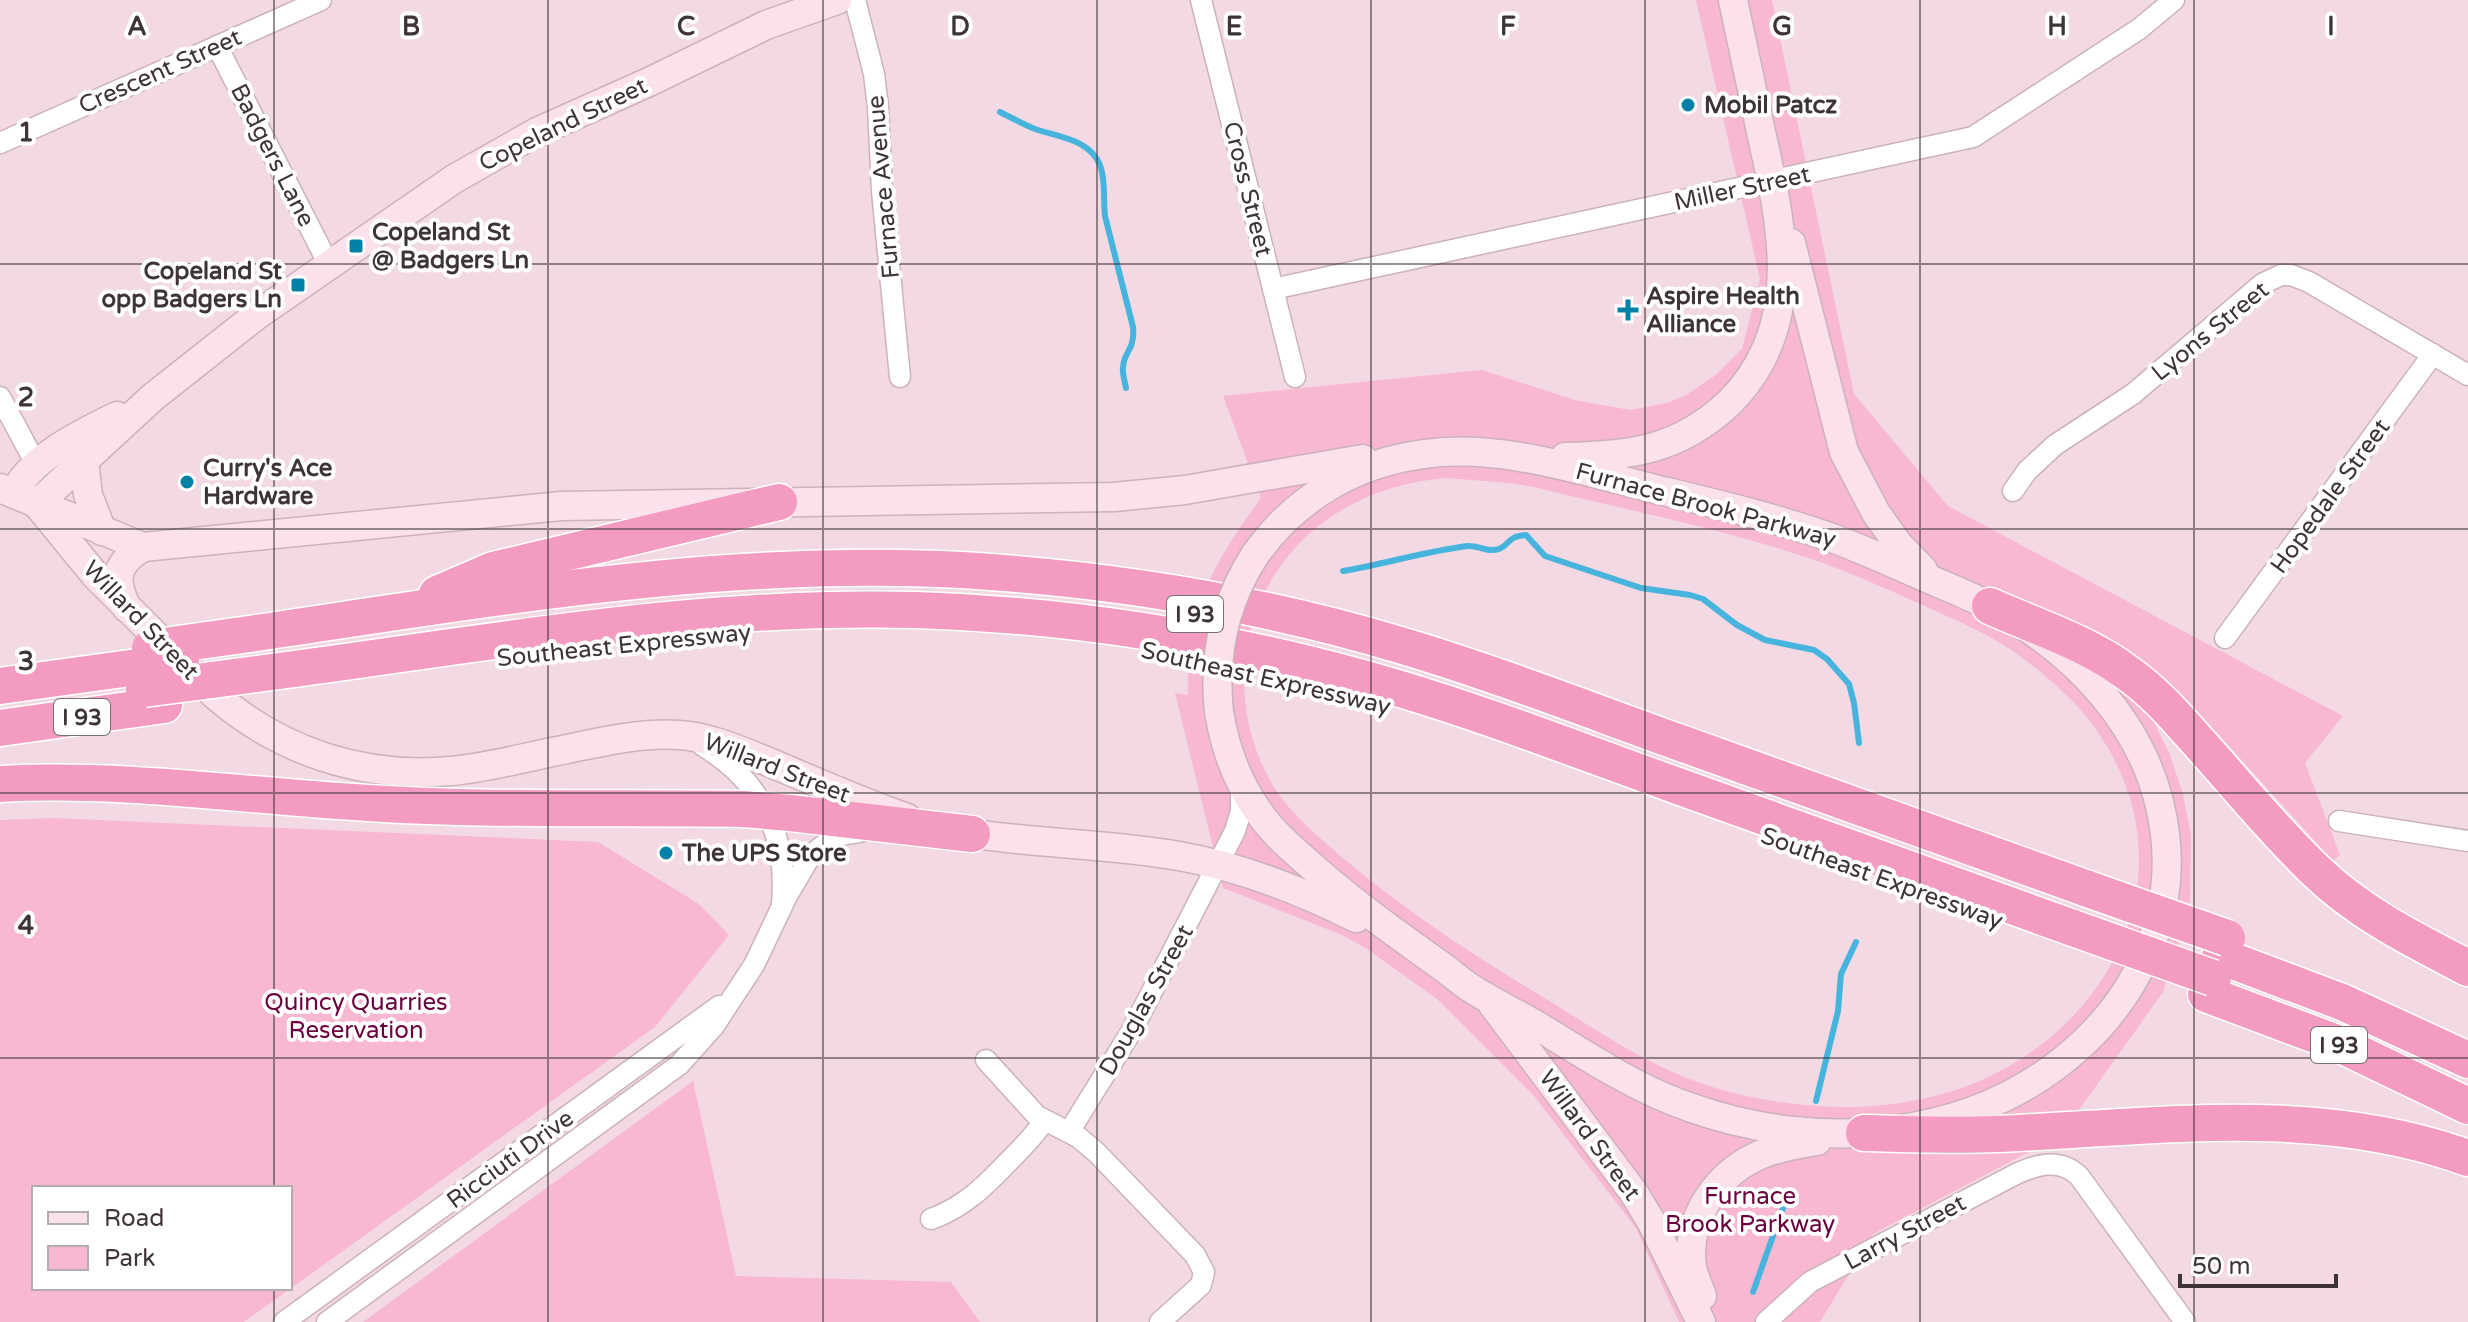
<svg xmlns="http://www.w3.org/2000/svg" width="2468" height="1322" font-family="'Varela Round',sans-serif">
  <style>
    .green { fill: #f8b8d1; fill-rule: evenodd }
    .lines { fill: none; stroke-linecap: round; stroke-linejoin: round }
    .stream { stroke: #47b4dd; stroke-width: 6 }
    .street-casing { stroke: #cbb2bb; stroke-width: 23 }
    .secondary-casing { stroke: #cbb2bb; stroke-width: 31 }
    .highway-casing { stroke: #fff; stroke-width: 39 }
    .street { stroke: #fff; stroke-width: 20 }
    .secondary { stroke: #fbe1ec; stroke-width: 28 }
    .highway { stroke: #f39bc0; stroke-width: 36 }
    .secondary-bridge-casing { stroke: #cbb2bb; stroke-width: 31; stroke-linecap: butt }
    .highway-bridge-casing { stroke: #fff; stroke-width: 39; stroke-linecap: butt }
    .secondary-bridge { stroke: #fbe1ec; stroke-width: 28 }
    .highway-bridge { stroke: #f39bc0; stroke-width: 36 }
    .grid { fill: none; stroke: #3e3438; stroke-width: 2; stroke-opacity: 0.55 }
    .poi-dot { fill: #0081a5; stroke: #fff; stroke-width: 3 }
    .labels { text-anchor: middle; stroke-width: 8; stroke-linejoin: round; paint-order: stroke }
    .shield { fill: #fff; stroke: #787174; stroke-width: 2 }
    .shield-label { font-size: 22px; font-weight: bold; fill: #3e3438 }
    .street-label { font-size: 24px; fill: #3e3438; stroke: #fff }
    .poi-label { font-size: 24px; font-weight: bold; fill: #3e3438; stroke: #fff; text-anchor: start }
    .park-label { font-size: 24px; fill: #6a003e; stroke: #fff }
    .grid-label { font-size: 26px; text-anchor: middle; font-weight: bold; fill: #3e3438; stroke: #fff; stroke-width: 8; stroke-linejoin: round; paint-order: stroke }
  </style>
  <rect width="100%" height="100%" fill="#f2d9e3"/>
  <g class="green">
    <path d="M1696,0H1772L1854,394L1948,506L2343,716L2305,763L2340,855L2333,861L2189,702L2165,679L2137,656L2127,683L2152,718L2170,755L2183,794L2191,835L2190,899L2186,921L2163,992L2061,1135L1873,1234L1820,1322H1679L1636,1228L1534,1096L1437,999L1367,949L1342,935L1223,888L1175,693L1188,695C1186,610 1212,565 1261,498L1223,396L1482,370L1575,400L1630,410L1667,403L1686,395L1716,375L1742,349L1760,279ZM1447,478L1509,483L1534,487C1630,511 1730,530 1823,563C1855,575 1887,589 1918,603C1957,621 1996,636 2029,663C2056,684 2083,708 2101,737C2187,868 2118,1018 1984,1079C1939,1099 1887,1108 1838,1107C1789,1106 1738,1097 1692,1080C1642,1061 1596,1030 1551,1002C1478,958 1408,913 1343,858C1317,835 1290,814 1272,784C1235,720 1234,639 1274,576C1311,516 1377,483 1447,478Z"/>
    <path d="M53,818L598,842L699,904L729,935L655,1027L244,1322H0V820ZM34,1188H290V1288H34Z"/>
    <polygon points="693,1081 736,1276 951,1282 980,1322 363,1322"/>
  </g>
  <g class="lines">
    <g class="stream">
      <path d="M1000,112C1012,118 1023,124 1035,129C1058,137 1089,139 1100,165C1106,181 1103,199 1105,216L1133,327C1135,351 1124,351 1123,367C1122,373 1125,382 1126,388"/>
      <path d="M1343,571C1385,564 1426,551 1468,546C1478,545 1487,553 1499,549C1512,543 1506,537 1526,535L1545,556L1641,588L1690,595L1703,599L1737,625L1765,640L1814,650L1827,659L1849,684L1854,703L1859,743"/>
      <polyline points="1816,1101 1838,1011 1841,974 1856,942"/>
      <polyline points="1753,1292 1788,1194"/>
    </g>
    <g class="street-casing">
      <g id="street">
        <polyline points="855,0 874,74 878,107 882,191 900,377"/>
        <polyline points="1201,0 1295,377"/>
        <polyline points="217,46 329,265"/>
        <polyline points="0,143 321,0"/>
        <polyline points="1273,289 1973,137 2139,29 2174,0"/>
        <polyline points="0,397 36,464"/>
        <polyline points="2013,491 2027,471 2055,445 2133,394 2262,284 2281,275 2291,275 2309,282 2468,375"/>
        <polyline points="2225,638 2433,354"/>
        <path d="M703,746C761,781 788,835 782,904"/>
        <polyline points="2339,821 2468,841"/>
        <polyline points="986,1060 1037,1116 1078,1137 1097,1153 1195,1255 1204,1272 1201,1285 1160,1322"/>
        <polyline points="1069,1132 1131,1032 1235,831 1241,811 1241,784"/>
        <path d="M931,1219C965,1207 987,1184 1011,1159C1023,1147 1035,1135 1044,1121"/>
        <polyline points="284,1322 719,1006"/>
        <polyline points="327,1322 679,1065 714,1026 754,965 787,896 811,855 835,836 860,832"/>
        <path d="M1766,1322L1810,1282L2016,1174C2038,1164 2060,1158 2079,1176L2185,1322"/>
      </g>
    </g>
    <g class="secondary-casing">
      <g id="secondary">
        <polyline points="1791,243 1844,452 1876,513 1898,544 1923,570"/>
        <path d="M1565,457C1631,456 1679,450 1729,403C1806,327 1782,225 1761,132C1752,88 1742,44 1733,0"/>
        <polyline points="84,460 88,495 102,531"/>
        <polyline points="0,488 143,547 561,506 1114,497 1185,490 1363,459"/>
        <path d="M14,494C29,458 83,433 117,416"/>
        <path d="M37,504L95,575L214,694C280,752 364,779 451,771C485,768 519,759 552,752C594,744 636,732 679,735C711,737 741,751 771,763C816,782 861,802 907,818"/>
        <polyline points="37,504 153,397 257,315 454,179 537,132 649,82 766,25 837,0"/>
        <path d="M127,608C113,579 115,564 143,547"/>
        <path d="M1219,712C1225,748 1237,782 1258,811C1274,835 1296,852 1317,871C1356,905 1398,935 1440,965C1450,972 1459,980 1469,987C1492,1002 1518,1014 1541,1028C1588,1057 1637,1089 1689,1107C1820,1154 1977,1142 2082,1044C2120,1009 2148,963 2161,913C2169,878 2168,840 2160,806C2141,724 2079,657 2007,615C1979,599 1949,588 1920,575C1891,562 1862,549 1832,538C1776,518 1717,504 1659,490C1586,472 1500,443 1424,454C1355,463 1295,498 1255,555"/>
        <path d="M955,831C1029,844 1105,843 1179,856C1241,867 1300,890 1356,918"/>
        <polyline points="1493,1005 1634,1193 1652,1223 1701,1322"/>
        <path d="M1702,1296C1699,1287 1694,1277 1692,1267C1685,1218 1718,1172 1762,1154C1780,1147 1798,1144 1817,1141"/>
      </g>
    </g>
    <g class="highway-casing">
      <g id="highway">
        <polyline points="437,594 493,570 779,502"/>
        <path d="M1990,606C2034,626 2088,643 2126,672C2155,692 2177,718 2200,744C2238,786 2274,831 2315,870C2359,913 2414,940 2468,968"/>
        <path d="M256,633C499,597 744,554 991,572C1129,582 1267,605 1400,645C1494,673 1586,709 1678,742C1815,791 1951,840 2088,889"/>
        <path d="M294,669C500,641 707,604 916,610C1078,615 1241,642 1397,688C1491,716 1582,752 1675,785C1808,833 1941,880 2073,928"/>
        <polyline points="0,686 123,669"/>
        <polyline points="0,728 164,705"/>
        <path d="M0,784C123,777 245,796 368,803C493,811 618,807 743,809L790,813L972,834"/>
        <polyline points="2220,956 2342,1002 2468,1060"/>
        <polyline points="2206,994 2337,1043 2468,1106"/>
        <path d="M1864,1133C1909,1134 1954,1136 1998,1134C2155,1127 2317,1103 2468,1158"/>
      </g>
    </g>
    <use href="#street" class="street"/>
    <use href="#secondary" class="secondary"/>
    <use href="#highway" class="highway"/>
    <g class="secondary-bridge-casing">
      <path id="secondary-bridge" d="M1219,712C1213,656 1224,603 1255,555"/>
    </g>
    <g class="highway-bridge-casing">
      <g id="highway-bridge">
        <polyline points="150,648 256,633"/>
        <polyline points="123,669 181,661"/>
        <polyline points="144,689 294,669"/>
        <polyline points="2088,889 2227,938"/>
        <polyline points="2073,928 2213,978"/>
      </g>
    </g>
    <use href="#secondary-bridge" class="secondary-bridge"/>
    <use href="#highway-bridge" class="highway-bridge"/>
  </g>
  <path class="grid" d="M274,0V1188M548,0V1322M823,0V1322M1097,0V1322M1371,0V1322M1645,0V1322M1920,0V1322M2194,0V1322M0,264H2468M0,529H2468M0,793H2468M0,1058H2468M274,1288V1322"/>
  <g class="poi-dot">
    <circle cx="1688" cy="105" r="8"/>
    <rect x="348" y="238" width="16" height="16" rx="4"/>
    <rect x="290" y="277" width="16" height="16" rx="4"/>
    <path d="M1624 298h8v8h8v8h-8v8h-8v-8h-8v-8h8z"/>
    <circle cx="187" cy="482" r="8"/>
    <circle cx="666" cy="853" r="8"/>
  </g>
  <g class="labels">
    <g class="shield">
      <rect x="1167" y="596" width="56" height="36" rx="6"/>
      <rect x="54" y="699" width="56" height="36" rx="6"/>
      <rect x="2311" y="1027" width="56" height="36" rx="6"/>
    </g>
    <g class="shield-label">
      <text x="1195" y="622">I 93</text>
      <text x="82" y="725">I 93</text>
      <text x="2339" y="1053">I 93</text>
    </g>
    <g class="street-label">
      <text transform="translate(160 71) rotate(-24)" y="8">Crescent Street</text>
      <text transform="translate(563 124) rotate(-26)" y="8">Copeland Street</text>
      <text transform="translate(273 155) rotate(63)" y="8">Badgers Lane</text>
      <text transform="translate(883 187) rotate(-95)" y="8">Furnace Avenue</text>
      <text transform="translate(1742 188) rotate(-12)" y="8">Miller Street</text>
      <text transform="translate(1248 189) rotate(76)" y="8">Cross Street</text>
      <text transform="translate(2210 331) rotate(-39)" y="8">Lyons Street</text>
      <text transform="translate(2330 496) rotate(-54)" y="8">Hopedale Street</text>
      <text transform="translate(1706 505) rotate(15)" y="8">Furnace Brook Parkway</text>
      <text transform="translate(141 620) rotate(46)" y="8">Willard Street</text>
      <text transform="translate(624 645) rotate(-6)" y="8">Southeast Expressway</text>
      <text transform="translate(1266 678) rotate(13)" y="8">Southeast Expressway</text>
      <text transform="translate(777 768) rotate(21)" y="8">Willard Street</text>
      <text transform="translate(1882 878) rotate(20)" y="8">Southeast Expressway</text>
      <text transform="translate(1146 1000) rotate(-61)" y="8">Douglas Street</text>
      <text transform="translate(1590 1135) rotate(54)" y="8">Willard Street</text>
      <text transform="translate(510 1159) rotate(-36)" y="8">Ricciuti Drive</text>
      <text transform="translate(1905 1232) rotate(-28)" y="8">Larry Street</text>
    </g>
    <g class="poi-label">
      <text x="1704" y="113">Mobil Patcz</text>
      <text x="372" y="240">Copeland St<tspan x="372" dy="28">@ Badgers Ln</tspan></text>
      <text x="282" y="279" text-anchor="end">Copeland St<tspan x="282" dy="28">opp Badgers Ln</tspan></text>
      <text x="1646" y="304">Aspire Health<tspan x="1646" dy="28">Alliance</tspan></text>
      <text x="203" y="476">Curry's Ace<tspan x="203" dy="28">Hardware</tspan></text>
      <text x="682" y="861">The UPS Store</text>
    </g>
    <g class="park-label">
      <text x="356" y="1010">Quincy Quarries<tspan x="356" dy="28">Reservation</tspan></text>
      <text x="1750" y="1204">Furnace<tspan x="1750" dy="28">Brook Parkway</tspan></text>
    </g>
  </g>
  <g class="grid-label">
    <text x="137" y="35">A</text>
    <text x="411" y="35">B</text>
    <text x="686" y="35">C</text>
    <text x="960" y="35">D</text>
    <text x="1234" y="35">E</text>
    <text x="1508" y="35">F</text>
    <text x="1782" y="35">G</text>
    <text x="2057" y="35">H</text>
    <text x="2331" y="35">I</text>
    <text x="26" y="141">1</text>
    <text x="26" y="406">2</text>
    <text x="26" y="670">3</text>
    <text x="26" y="934">4</text>
  </g>
  <rect x="32" y="1186" width="260" height="104" fill="#ffffff" stroke="#b2aeaf" stroke-width="2"/>
  <rect x="48" y="1212" width="40" height="12" fill="#fbe1ec" stroke="#b2aeaf" stroke-width="2"/>
  <text x="104" y="1226" font-size="24" fill="#3e3438">Road</text>
  <rect x="48" y="1246" width="40" height="24" fill="#f8b8d1" stroke="#b2aeaf" stroke-width="2"/>
  <text x="104" y="1266" font-size="24" fill="#3e3438">Park</text>
  <path d="M2180 1274v12h156v-12" fill="none" stroke="#3e3438" stroke-width="4"/>
  <text x="2192" y="1274" font-size="24" fill="#3e3438" stroke="#ffffff" stroke-width="6" paint-order="stroke">50 m</text>
</svg>
